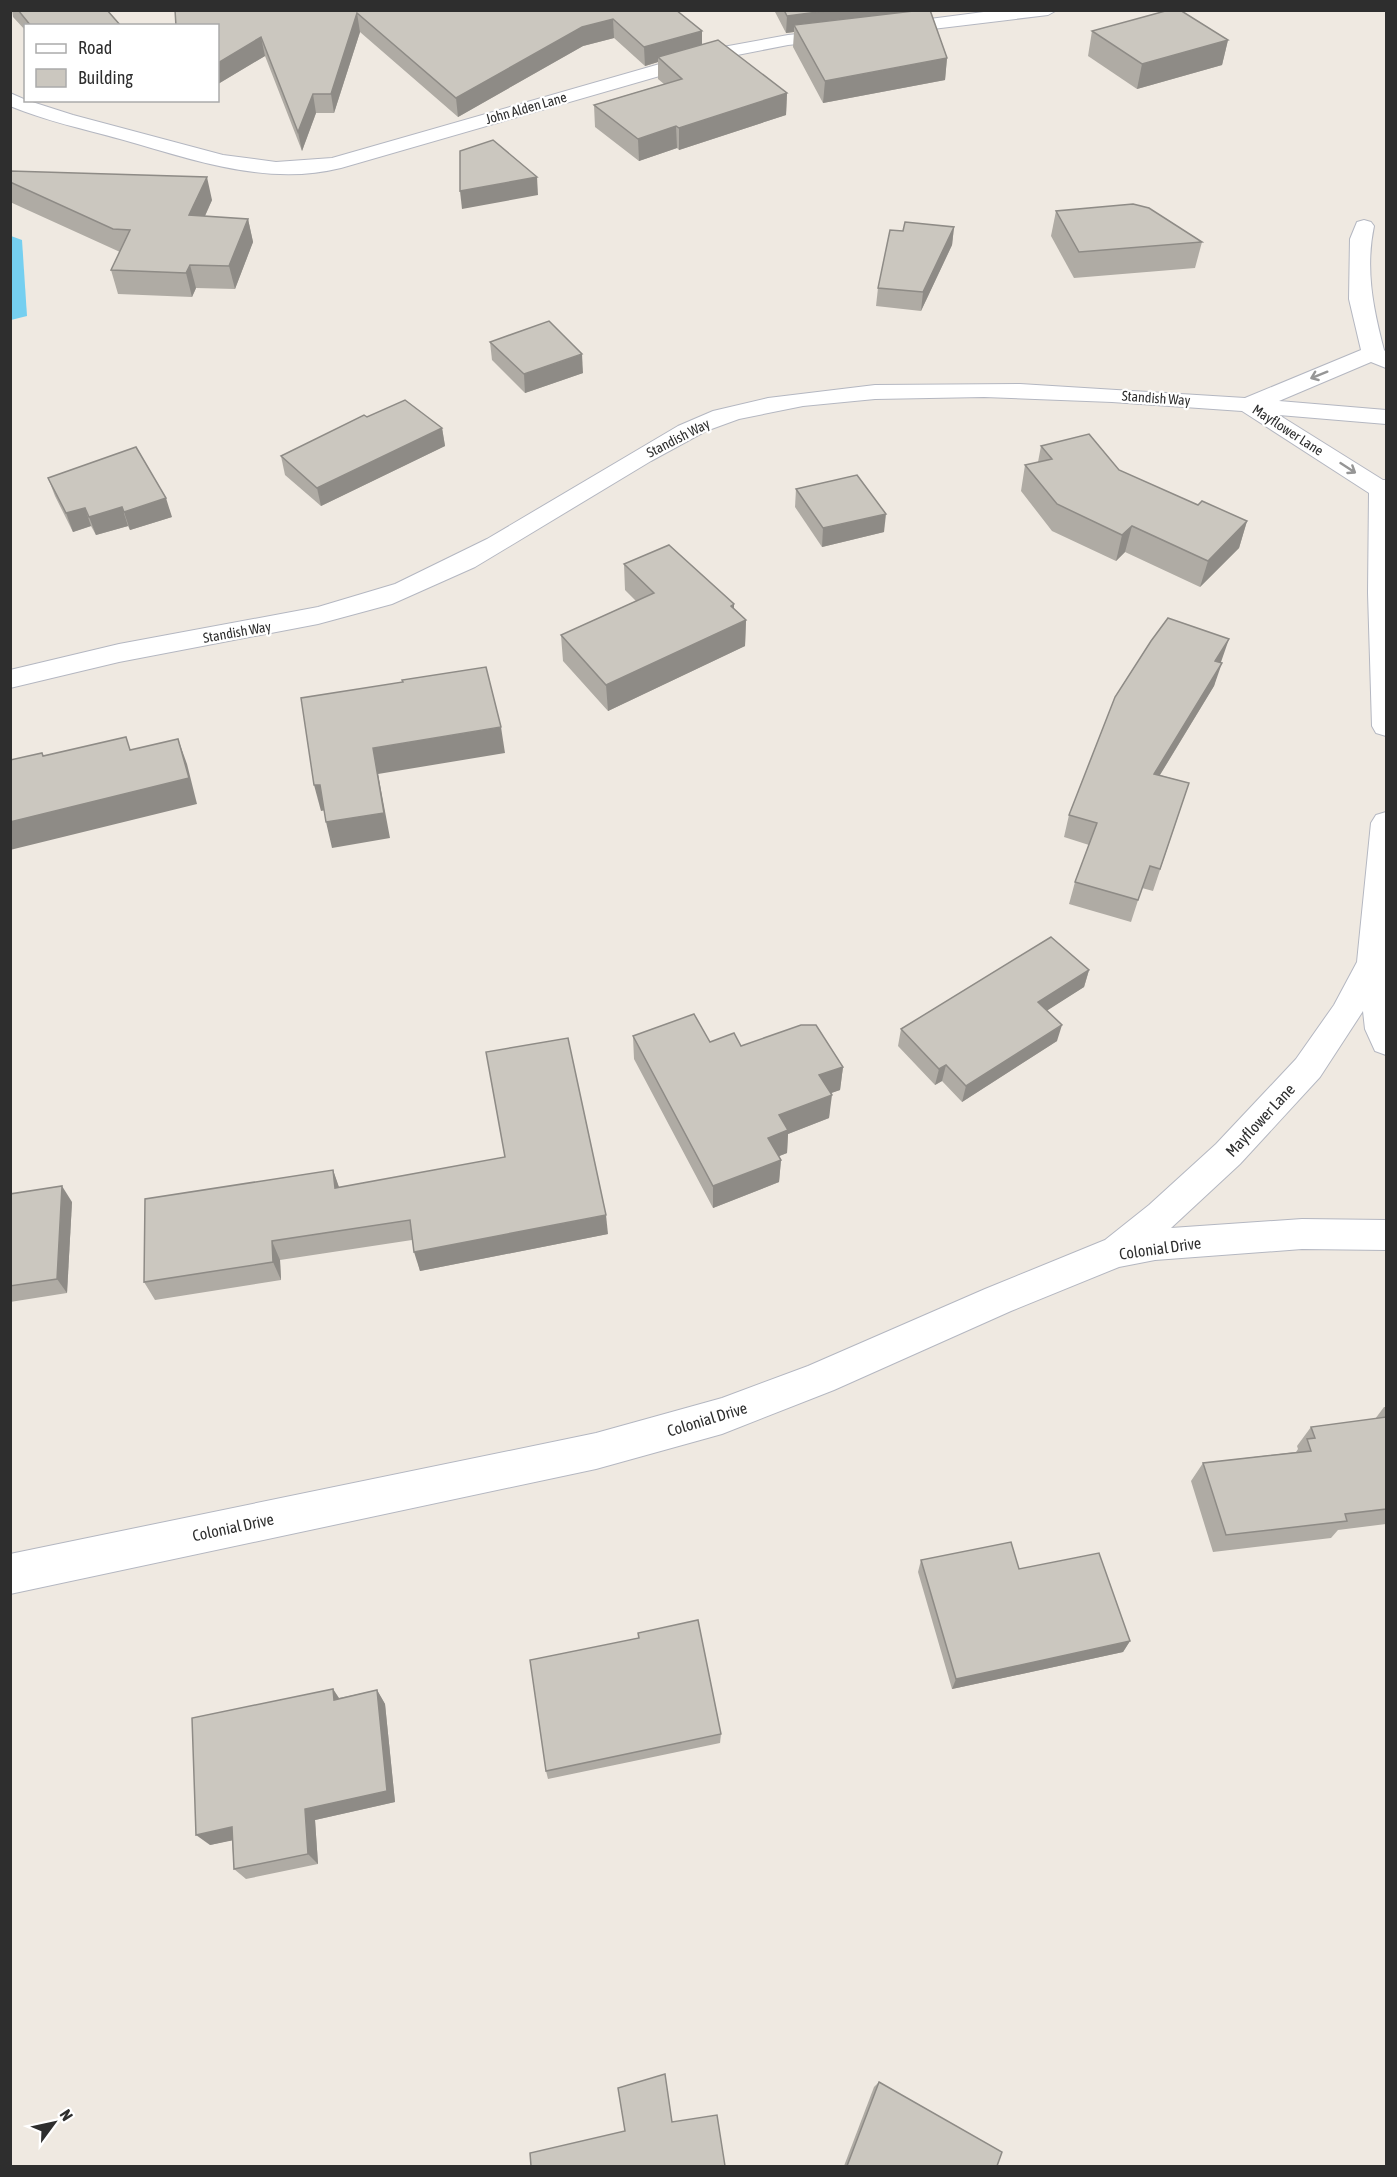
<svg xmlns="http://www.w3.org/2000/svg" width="1397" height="2177" font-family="'Asap Condensed',sans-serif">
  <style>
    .water { fill: #75cff0 }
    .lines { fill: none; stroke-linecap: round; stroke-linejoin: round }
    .minor-casing { stroke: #b4b7c1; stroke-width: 2 }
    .minor { fill: #fff; fill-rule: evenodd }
    .wall { fill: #afaba4 }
    .shaded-wall { fill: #8e8b86 }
    .building { fill: #cbc7bf; stroke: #8e8b86; stroke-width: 1.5 }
    .oneway { stroke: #969696 }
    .labels { text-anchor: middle; stroke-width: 4.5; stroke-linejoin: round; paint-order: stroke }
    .far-street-label { font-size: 14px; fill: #2e2e2e; stroke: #fff }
    .street-label { font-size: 16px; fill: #2e2e2e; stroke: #fff }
  </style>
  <rect width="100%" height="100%" fill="#efe9e1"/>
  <polygon class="water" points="11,236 22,240 27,316 11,320"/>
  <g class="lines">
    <g class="minor-casing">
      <g id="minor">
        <polygon points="999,10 1057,10 1048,15 891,34 885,33 882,29 885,25 891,24"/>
        <path d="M837,30L843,31L846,35L843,39L788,45L722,58L341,168C266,187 192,159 120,139C84,129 46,121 10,106V93L26,100L73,115L223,155L276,162L332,158L712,49L788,35Z"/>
        <path d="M1364,220L1371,222L1374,226C1365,269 1373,308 1384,350L1386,352V368L1371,362L1279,401L1386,410V424L1279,415L1383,480H1386V736L1376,733L1372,726L1368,593L1369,493L1242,411L1112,402L984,397L875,399L803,406L739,419L706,431L651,461L475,567L392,604L318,624L119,662L10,688V670L119,644L318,607L395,584L487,539L678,426L713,411L768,398L875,385L1020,384L1245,398L1361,350L1349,299L1350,239L1357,222Z"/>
        <polygon points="1386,812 1386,1055 1375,1051 1365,1029 1363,1011 1320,1077 1240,1164 1171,1228 1302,1219 1386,1220 1386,1250 1302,1249 1155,1260 1119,1267 1011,1311 834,1390 722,1434 596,1469 10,1594 10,1554 596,1433 722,1398 808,1366 985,1289 1105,1240 1149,1205 1216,1144 1296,1059 1334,1005 1357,962 1371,823 1376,815"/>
      </g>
    </g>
    <use href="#minor" class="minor"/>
  </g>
  <g class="wall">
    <polygon points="12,10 107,10 121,26 26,26 26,31 13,17"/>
    <polygon points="175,10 676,10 702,31 702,45 787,93 786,115 679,150 677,148 639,161 595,127 594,105 664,84 658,79 658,62 645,66 614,38 583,46 458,117 360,32 334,113 316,113 302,151 265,56 218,84 218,26"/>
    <polygon points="774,10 930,10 947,58 945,80 823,103 793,47 794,32 786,33"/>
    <polygon points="1092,31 1228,40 1222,65 1137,89 1088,56"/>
    <polygon points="10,171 212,200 205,216 248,219 253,242 235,289 196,288 192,297 118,294 111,270 120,252 10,202"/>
    <polygon points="1056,211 1202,242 1195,268 1074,278 1051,236"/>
    <polygon points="954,227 952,245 921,311 876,306 878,288"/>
    <polygon points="490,342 583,373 525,393 492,360"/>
    <polygon points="367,417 442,428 445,446 321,506 285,475 281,456"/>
    <polygon points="1041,446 1119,470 1198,505 1247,521 1239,548 1200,587 1125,552 1116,561 1052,531 1021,491 1025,465 1038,462"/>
    <polygon points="48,478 172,517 130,530 128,526 96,535 91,526 73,532 55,496"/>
    <polygon points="796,489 884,532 822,547 795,507"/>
    <polygon points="624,564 734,609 746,620 745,646 608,711 563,661 561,635 636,601 625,590"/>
    <polygon points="1220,663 1214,686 1160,775 1189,783 1153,891 1142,888 1131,922 1069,904 1075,882 1089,845 1064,837 1069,815"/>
    <polygon points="1089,970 1084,987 1047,1010 1057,1041 962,1102 942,1081 935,1085 898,1046 901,1029"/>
    <polygon points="633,1036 710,1042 741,1046 843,1067 840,1090 831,1093 829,1118 788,1134 787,1153 779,1156 781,1160 779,1182 713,1208 634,1059"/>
    <polygon points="333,1170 339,1188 608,1234 420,1271 412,1240 280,1260 281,1280 155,1300 144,1282"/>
    <polygon points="10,1194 72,1202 67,1293 10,1302"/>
    <polygon points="1384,1407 1386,1407 1386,1524 1338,1530 1331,1538 1213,1552 1191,1481 1203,1463 1296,1452 1298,1449 1297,1446 1311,1427 1375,1419"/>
    <polygon points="921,1560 1019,1569 1130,1641 1123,1652 952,1689 918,1572"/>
    <polygon points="639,1638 721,1734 720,1743 548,1779 546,1771"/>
    <polygon points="333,1689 339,1698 377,1690 385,1704 395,1802 315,1820 318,1864 246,1879 234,1869 232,1840 210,1845"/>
    <polygon points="879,2082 997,2166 844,2166 874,2087"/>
  </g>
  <g class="shaded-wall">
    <polygon points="833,10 923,10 794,25 794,32 786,33 787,16"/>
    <polygon points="357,13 360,32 334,113 331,94"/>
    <polygon points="613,19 614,38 583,46 458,117 456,98 582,27"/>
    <polygon points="702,31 702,50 658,57 658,62 645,66 644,47"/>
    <polygon points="261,37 265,56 218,84 218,63"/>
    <polygon points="1228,40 1222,65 1137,89 1142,64"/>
    <polygon points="947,58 945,80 823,103 825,81"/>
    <polygon points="787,93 786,115 679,150 679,128"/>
    <polygon points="313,94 316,113 302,151 298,132"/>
    <polygon points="676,126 677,148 639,161 638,139"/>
    <polygon points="207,177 212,200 195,238 189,215"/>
    <polygon points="537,177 538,195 462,209 460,191"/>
    <polygon points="248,219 253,242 235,289 229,266"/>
    <polygon points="954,227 952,245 921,311 923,292"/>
    <polygon points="190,265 196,288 192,297 186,273"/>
    <polygon points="582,354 583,373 525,393 524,374"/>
    <polygon points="442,428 445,446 321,506 317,488"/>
    <polygon points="166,498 172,517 130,530 124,512"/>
    <polygon points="122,507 128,526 96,535 89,517"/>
    <polygon points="85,508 91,526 73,532 66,513"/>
    <polygon points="886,514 884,532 822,547 823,528"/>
    <polygon points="1247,521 1239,548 1200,587 1208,561"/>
    <polygon points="1132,526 1125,552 1116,561 1122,535"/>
    <polygon points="734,604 734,626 746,620 745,646 608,711 606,685"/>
    <polygon points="1229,639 1221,662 1208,684 1215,661"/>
    <polygon points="1222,663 1214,686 1147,796 1154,774"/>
    <polygon points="501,727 505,753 378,774 390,838 332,848 326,822 373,748"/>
    <polygon points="178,739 187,764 197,804 10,850 10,822"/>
    <polygon points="314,785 320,785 326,810 321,811"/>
    <polygon points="1089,970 1084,987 1034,1019 1038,1002"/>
    <polygon points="1062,1025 1057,1041 962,1102 966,1086"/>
    <polygon points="946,1065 942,1081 935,1085 939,1069"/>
    <polygon points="843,1067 840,1090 817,1098 819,1075"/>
    <polygon points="832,1095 829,1118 788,1134 787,1153 767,1161 768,1138 779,1115"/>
    <polygon points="781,1160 779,1182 713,1208 713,1186"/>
    <polygon points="333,1170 340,1190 335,1188"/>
    <polygon points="62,1186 72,1202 67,1293 57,1279"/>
    <polygon points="606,1215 608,1234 420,1271 414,1252"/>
    <polygon points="272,1241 280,1260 281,1280 273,1262"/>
    <polygon points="1130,1641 1123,1652 952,1689 956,1679"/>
    <polygon points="333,1689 342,1703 334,1700"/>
    <polygon points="377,1690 385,1704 395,1802 315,1820 318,1864 308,1854 305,1809"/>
    <polygon points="232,1827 244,1838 210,1845 196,1835"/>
  </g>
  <g class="building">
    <polygon points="18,10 107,10 121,26 31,26"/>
    <polygon points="175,10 676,10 702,31 644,47 613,19 582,27 456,98 357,13 331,94 313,94 298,132 261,37 218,63 218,26 176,26"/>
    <polygon points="784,10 833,10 787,16"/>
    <polygon points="922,10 930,10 947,58 825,81 794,25"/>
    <polygon points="1169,10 1180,10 1228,40 1142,64 1092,31"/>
    <polygon points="718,40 787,93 679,128 676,126 638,139 594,105 682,79 658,57"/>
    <polygon points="493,140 537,177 460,191 460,151"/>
    <polygon points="10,171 207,177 189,215 248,219 229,266 190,265 186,273 111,270 130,230 113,229 10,182"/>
    <polygon points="1133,204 1149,208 1202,242 1079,252 1056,211"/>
    <polygon points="905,222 954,227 923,292 878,288 890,230 903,231"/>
    <polygon points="549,321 582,354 524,374 490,342"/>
    <polygon points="405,400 442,428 317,488 281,456 364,415 367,417"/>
    <polygon points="1089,434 1119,470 1198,505 1202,501 1247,521 1208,561 1132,526 1122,535 1057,504 1025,465 1052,459 1041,446"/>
    <polygon points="136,447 166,498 124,512 122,507 89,517 85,508 66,513 48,478"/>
    <polygon points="857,475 886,514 823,528 796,489"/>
    <polygon points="669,545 734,604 731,606 746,620 606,685 561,635 654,593 624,564"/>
    <polygon points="1168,618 1229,639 1215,661 1222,663 1154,774 1189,783 1160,869 1150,866 1138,900 1075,882 1097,823 1069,815 1115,697 1151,641"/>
    <polygon points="486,667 501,727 373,748 384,813 326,822 320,785 314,785 301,698 403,682 402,680"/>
    <polygon points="126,737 130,750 178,739 189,778 10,822 10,760 42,753 43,756"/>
    <polygon points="1051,937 1089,970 1038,1002 1062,1025 966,1086 946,1065 939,1069 901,1029"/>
    <polygon points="694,1014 710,1042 734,1033 741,1046 801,1025 816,1025 843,1067 819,1075 832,1095 779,1115 788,1130 768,1138 781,1160 713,1186 633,1036"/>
    <polygon points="568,1038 606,1215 414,1252 410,1220 272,1241 273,1262 144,1282 145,1199 333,1170 335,1188 505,1157 486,1052"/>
    <polygon points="62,1186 57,1279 10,1286 10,1194"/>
    <polygon points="1386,1417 1386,1509 1345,1514 1347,1521 1226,1535 1203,1463 1311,1451 1307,1439 1315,1438 1311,1427"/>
    <polygon points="1011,1542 1019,1569 1099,1553 1130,1641 956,1679 921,1560"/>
    <polygon points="698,1620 721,1734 546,1771 530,1660 639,1638 638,1633"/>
    <polygon points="333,1689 334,1700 377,1690 387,1791 305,1809 308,1854 234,1869 232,1827 196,1835 192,1718"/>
    <polygon points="665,2074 672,2122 717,2115 725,2166 531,2166 530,2153 625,2131 618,2088"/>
    <polygon points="879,2082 1002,2152 997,2166 847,2166"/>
  </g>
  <defs><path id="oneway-shaft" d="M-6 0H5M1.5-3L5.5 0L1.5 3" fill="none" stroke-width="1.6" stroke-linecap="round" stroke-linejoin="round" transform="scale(1.5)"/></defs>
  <g class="oneway">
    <use href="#oneway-shaft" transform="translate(1319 375) rotate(158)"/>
    <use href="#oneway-shaft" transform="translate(1348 468) rotate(33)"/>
  </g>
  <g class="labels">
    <g class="far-street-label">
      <text transform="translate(526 108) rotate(-16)" y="5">John Alden Lane</text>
      <text transform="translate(1156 398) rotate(4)" y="5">Standish Way</text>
      <text transform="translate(1288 430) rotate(33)" y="5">Mayflower Lane</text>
      <text transform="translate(678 438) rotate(-27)" y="5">Standish Way</text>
      <text transform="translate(237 632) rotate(-10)" y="5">Standish Way</text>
    </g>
    <g class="street-label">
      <text transform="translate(1260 1120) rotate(-47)" y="6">Mayflower Lane</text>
      <text transform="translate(1160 1248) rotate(-8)" y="6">Colonial Drive</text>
      <text transform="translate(707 1419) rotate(-17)" y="6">Colonial Drive</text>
      <text transform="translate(233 1527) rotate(-12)" y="6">Colonial Drive</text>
    </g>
  </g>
  <rect width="1397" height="2177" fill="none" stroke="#2e2e2e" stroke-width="24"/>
  <rect x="24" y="24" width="195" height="78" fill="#ffffff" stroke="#ababab" stroke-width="1.5"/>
  <rect x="36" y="44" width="30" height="9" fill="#ffffff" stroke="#ababab" stroke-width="1.5"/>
  <text x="78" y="54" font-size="18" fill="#2e2e2e">Road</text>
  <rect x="36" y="69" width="30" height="18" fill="#cbc7bf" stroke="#ababab" stroke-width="1.5"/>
  <text x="78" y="84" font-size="18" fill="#2e2e2e">Building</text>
  <g transform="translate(54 2123) rotate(57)" stroke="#ffffff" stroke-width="4.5" paint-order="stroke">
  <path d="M0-4.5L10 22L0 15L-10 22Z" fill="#2e2e2e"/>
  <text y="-9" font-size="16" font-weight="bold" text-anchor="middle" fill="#2e2e2e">N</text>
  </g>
</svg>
